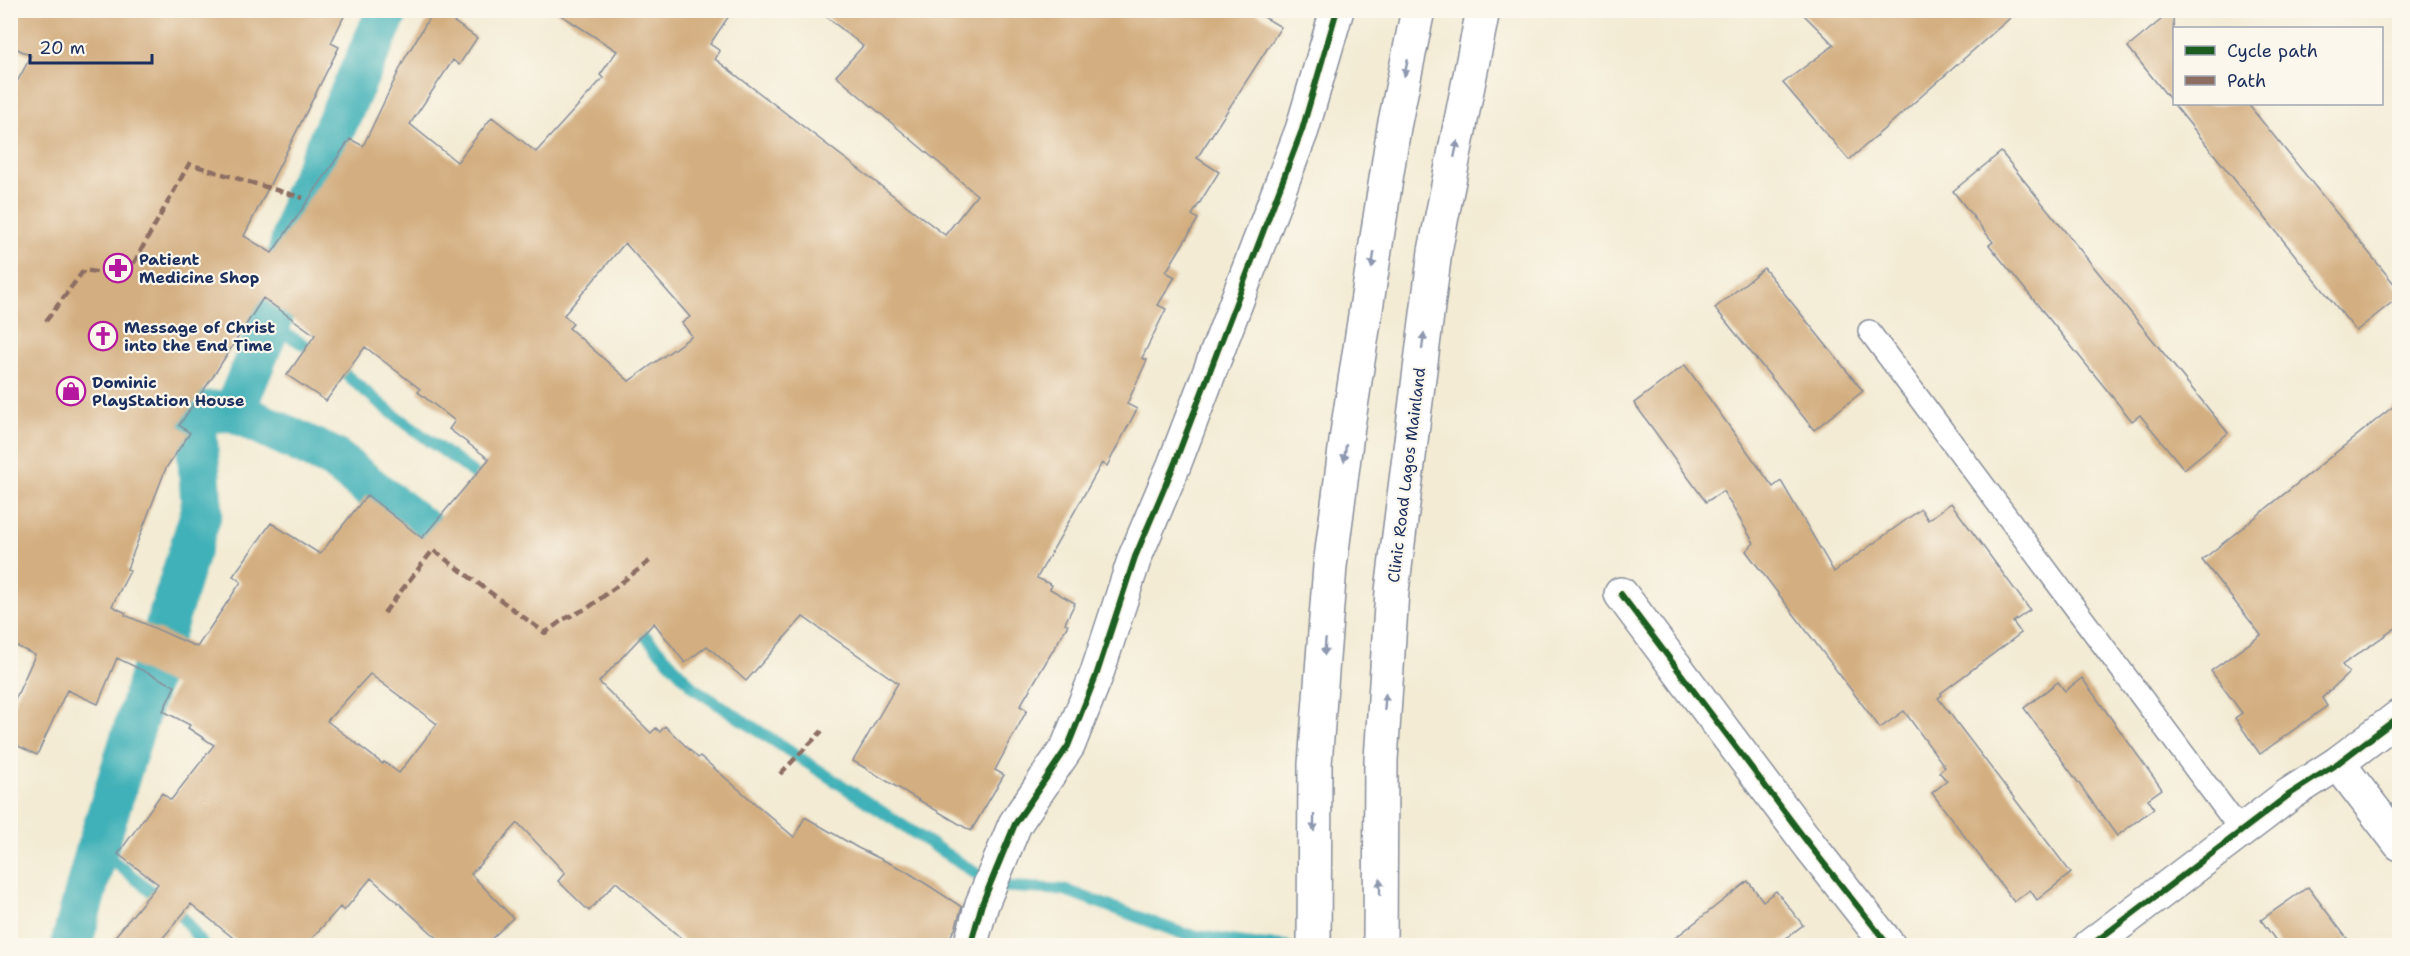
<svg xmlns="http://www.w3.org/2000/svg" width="2410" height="956" font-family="'Shantell Sans',sans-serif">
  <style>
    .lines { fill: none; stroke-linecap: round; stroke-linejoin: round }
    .stream { stroke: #40b1b8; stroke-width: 12 }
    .canal { stroke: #40b1b8; stroke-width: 42 }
    .building { fill: #d3ae80; fill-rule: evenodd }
    .service-casing { stroke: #878d99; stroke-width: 24 }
    .minor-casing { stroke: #878d99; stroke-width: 36 }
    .primary-casing { stroke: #878d99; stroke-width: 36 }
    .service { stroke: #fff; stroke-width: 21 }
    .minor { stroke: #fff; stroke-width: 33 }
    .primary { stroke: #fff; stroke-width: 33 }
    .quiet { stroke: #8d6e63; stroke-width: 4.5; stroke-dasharray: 9 4.5; stroke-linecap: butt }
    .cycleway-casing { stroke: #fbf7ec; stroke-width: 10 }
    .cycleway { stroke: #1b5e20; stroke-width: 6 }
    .oneway { fill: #8d97ae }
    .labels { text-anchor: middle; stroke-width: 4.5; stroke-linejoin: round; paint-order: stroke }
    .poi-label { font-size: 16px; font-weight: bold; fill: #1b2f5e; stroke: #fbf7ec; text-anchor: start }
    .street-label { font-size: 16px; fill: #1b2f5e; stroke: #fbf7ec }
  </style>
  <rect width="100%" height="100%" fill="#fbf7ec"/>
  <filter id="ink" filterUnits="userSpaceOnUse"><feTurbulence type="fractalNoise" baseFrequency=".0167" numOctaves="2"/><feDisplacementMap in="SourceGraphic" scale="12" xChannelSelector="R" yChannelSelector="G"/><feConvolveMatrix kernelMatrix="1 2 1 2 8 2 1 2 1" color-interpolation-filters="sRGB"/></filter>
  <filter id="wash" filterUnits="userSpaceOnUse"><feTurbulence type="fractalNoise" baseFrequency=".008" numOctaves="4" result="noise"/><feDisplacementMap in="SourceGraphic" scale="24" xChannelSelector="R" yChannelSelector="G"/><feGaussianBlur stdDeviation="1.35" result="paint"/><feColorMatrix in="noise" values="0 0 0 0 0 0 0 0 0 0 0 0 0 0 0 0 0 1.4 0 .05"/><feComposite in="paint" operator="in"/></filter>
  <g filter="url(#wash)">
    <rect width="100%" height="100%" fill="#f3ebd4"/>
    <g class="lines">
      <g class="stream">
        <polyline points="270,325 320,354"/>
        <polyline points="334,365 389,411 468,469 488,485"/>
        <polyline points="633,623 695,689 995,886 1065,890 1184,934 1252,944 1286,946"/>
        <polyline points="97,848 180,914 204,946"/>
      </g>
      <g class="canal">
        <polyline points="234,411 333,458 469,566"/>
        <polyline points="71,946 97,848 202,510 195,412 234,411 270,325 303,198 388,10"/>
      </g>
    </g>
    <g id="blocks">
      <g class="building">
        <path d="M10,10H347L331,43L339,47L244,236L272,253L350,139L363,146L405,58L434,10H437L477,38L459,65L453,60L410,124L457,162L492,117L536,152L603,78L600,75L617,51L553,10H733L710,44L720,51L715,59L945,235L977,195L836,76L863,46L818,10H1252L1281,27L1197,158L1219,172L1192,215L1198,219L1166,272L1175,277L1158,305L1166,309L1142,358L1147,360L1127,404L1137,409L1107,466L1102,463L1037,578L1052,585L1050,589L1075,603L1065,623L1068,625L1020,706L1027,710L995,770L1004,775L971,831L853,761L898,683L803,617L746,681L707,646L685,663L654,623L599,682L651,733L656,728L660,732L665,726L698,758L700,756L794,837L805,817L858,848L906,871L962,907L955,929L945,945H689L616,882L589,911L558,881L565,873L518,823L471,874L513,918L485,945H445L371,878L344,911L340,907L306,945H242L191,904L157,945H108L158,884L118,854L162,793L171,800L214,745L188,728L190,725L163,711L175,686L117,658L98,704L67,690L37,755L10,742V711L35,655L10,643V95L31,56L10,45ZM625,243L690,317L682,323L692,336L629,381L569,328L573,324L564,315ZM263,298L315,335L287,375L326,401L365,347L420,389L418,392L455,421L449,429L489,459L422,538L367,495L320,554L271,523L233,576L241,582L197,647L125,615L126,613L112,606L130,571L127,569L166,468L190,433L179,425L212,378ZM370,674L437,724L399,773L384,762L383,764L327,721Z"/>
        <polygon points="1799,10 2019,10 1849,160 1783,83 1834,45"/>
        <polygon points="2173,10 2175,104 2248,104 2400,291 2400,296 2356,331 2128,47"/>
        <polygon points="2001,152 2228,433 2184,469 2140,415 2132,421 1989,245 1993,242 1953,191"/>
        <polygon points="1764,268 1863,391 1814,430 1715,308"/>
        <polygon points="1685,365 1773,487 1781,481 1834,572 1921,509 1928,520 1951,503 2030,610 2013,622 2021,633 1941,693 1942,695 1938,698 2071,873 2037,900 2030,890 2014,902 1932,793 1947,781 1939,772 1945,767 1904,711 1880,728 1746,551 1754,543 1723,491 1706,502 1634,403"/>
        <polygon points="2400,401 2400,625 2342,665 2349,673 2322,698 2327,706 2260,754 2235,718 2242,713 2211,671 2261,635 2202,560"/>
        <polygon points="2082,678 2162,789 2148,799 2154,808 2117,836 2024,708 2058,682 2065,691"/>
        <polygon points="1748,881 1763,901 1776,891 1803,925 1777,945 1666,945"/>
        <polygon points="2308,887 2352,945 2279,945 2261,920"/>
      </g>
    </g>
  </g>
  <g filter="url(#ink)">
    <use href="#blocks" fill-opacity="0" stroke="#878d99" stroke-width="1.5"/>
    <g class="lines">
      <g class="service-casing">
        <polyline id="service" points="1869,331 2242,832"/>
      </g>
      <g class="minor-casing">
        <g id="minor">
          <polyline points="1621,594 1811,847 1889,946"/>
          <polyline points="2338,763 2400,844"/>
          <polyline points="970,946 982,904 1015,824 1068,746 1096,676 1135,557 1174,465 1302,130 1337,10"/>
          <polyline points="2090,946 2290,794 2338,763 2400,716"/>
        </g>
      </g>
      <g class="primary-casing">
        <g id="primary">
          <polyline points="1314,946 1315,764 1330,566 1348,426 1394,127 1418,10"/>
          <polyline points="1380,946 1381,760 1392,591 1435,251 1483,10"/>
        </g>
      </g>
      <use href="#service" class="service"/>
      <use href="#minor" class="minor"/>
      <use href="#primary" class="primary"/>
      <g class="quiet">
        <polyline points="46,321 84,270 126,277 189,164 303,198"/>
        <polyline points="384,613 433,550 545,633 564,619 588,608 651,560"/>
        <polyline points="780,774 822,731"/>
      </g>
      <g class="cycleway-casing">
        <g id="cycleway">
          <polyline points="1621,594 1811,847 1889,946"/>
          <polyline points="970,946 982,904 1015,824 1068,746 1096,676 1135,557 1174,465 1302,130 1337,10"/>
          <polyline points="2090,946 2290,794 2338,763 2400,716"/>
        </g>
      </g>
      <use href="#cycleway" class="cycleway"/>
    </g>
    <defs><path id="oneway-solid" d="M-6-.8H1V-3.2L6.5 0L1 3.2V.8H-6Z" transform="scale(1.5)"/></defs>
    <g class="oneway">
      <use href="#oneway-solid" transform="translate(1406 68) rotate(102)"/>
      <use href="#oneway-solid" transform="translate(1456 149) rotate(-78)"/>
      <use href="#oneway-solid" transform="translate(1373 260) rotate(99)"/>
      <use href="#oneway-solid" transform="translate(1423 341) rotate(-83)"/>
      <use href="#oneway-solid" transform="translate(1345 453) rotate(97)"/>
      <use href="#oneway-solid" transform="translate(1325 647) rotate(94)"/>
      <use href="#oneway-solid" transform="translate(1385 702) rotate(-86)"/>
      <use href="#oneway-solid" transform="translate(1314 823) rotate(90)"/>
      <use href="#oneway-solid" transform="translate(1380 887) rotate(-90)"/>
    </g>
  </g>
  <defs>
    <g id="pharmacy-ring" transform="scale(1.5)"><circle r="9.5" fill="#fbf7ec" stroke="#b5179e" stroke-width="1.5"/><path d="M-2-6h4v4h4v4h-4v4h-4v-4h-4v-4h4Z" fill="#b5179e"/></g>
    <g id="church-ring" transform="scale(1.5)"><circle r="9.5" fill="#fbf7ec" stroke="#b5179e" stroke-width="1.5"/><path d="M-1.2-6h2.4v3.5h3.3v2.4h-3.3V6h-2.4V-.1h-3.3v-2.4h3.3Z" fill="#b5179e"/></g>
    <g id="shop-ring" transform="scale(1.5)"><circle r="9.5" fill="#fbf7ec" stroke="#b5179e" stroke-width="1.5"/><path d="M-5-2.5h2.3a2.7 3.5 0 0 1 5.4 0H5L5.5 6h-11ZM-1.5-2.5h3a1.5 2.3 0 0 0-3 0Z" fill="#b5179e"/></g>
  </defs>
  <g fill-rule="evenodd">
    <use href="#pharmacy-ring" x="118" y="268"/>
    <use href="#church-ring" x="103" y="336"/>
    <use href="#shop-ring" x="71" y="391"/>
  </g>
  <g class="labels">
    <g class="poi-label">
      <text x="139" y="265">Patient<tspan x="139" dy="18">Medicine Shop</tspan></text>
      <text x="124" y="333">Message of Christ<tspan x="124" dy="18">into the End Time</tspan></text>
      <text x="92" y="388">Dominic<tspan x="92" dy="18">PlayStation House</tspan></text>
    </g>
    <g class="street-label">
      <text transform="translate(1406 475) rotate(-83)" y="6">Clinic Road Lagos Mainland</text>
    </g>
  </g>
  <rect width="2410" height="956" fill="none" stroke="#fbf7ec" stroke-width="36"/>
  <rect x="2173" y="27" width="210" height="78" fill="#fbf7ec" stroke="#a1a7b3" stroke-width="1.5"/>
  <rect x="2185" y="46" width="30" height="9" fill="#1b5e20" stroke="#a1a7b3" stroke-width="1.5"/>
  <text x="2227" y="57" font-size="18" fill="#1b2f5e">Cycle path</text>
  <rect x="2185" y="76" width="30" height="9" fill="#8d6e63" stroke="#a1a7b3" stroke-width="1.5"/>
  <text x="2227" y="87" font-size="18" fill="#1b2f5e">Path</text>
  <path d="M30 54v9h122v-9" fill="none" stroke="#1b2f5e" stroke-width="3"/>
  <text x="39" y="54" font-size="18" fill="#1b2f5e" stroke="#fbf7ec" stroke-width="4.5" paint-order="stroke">20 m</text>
</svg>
